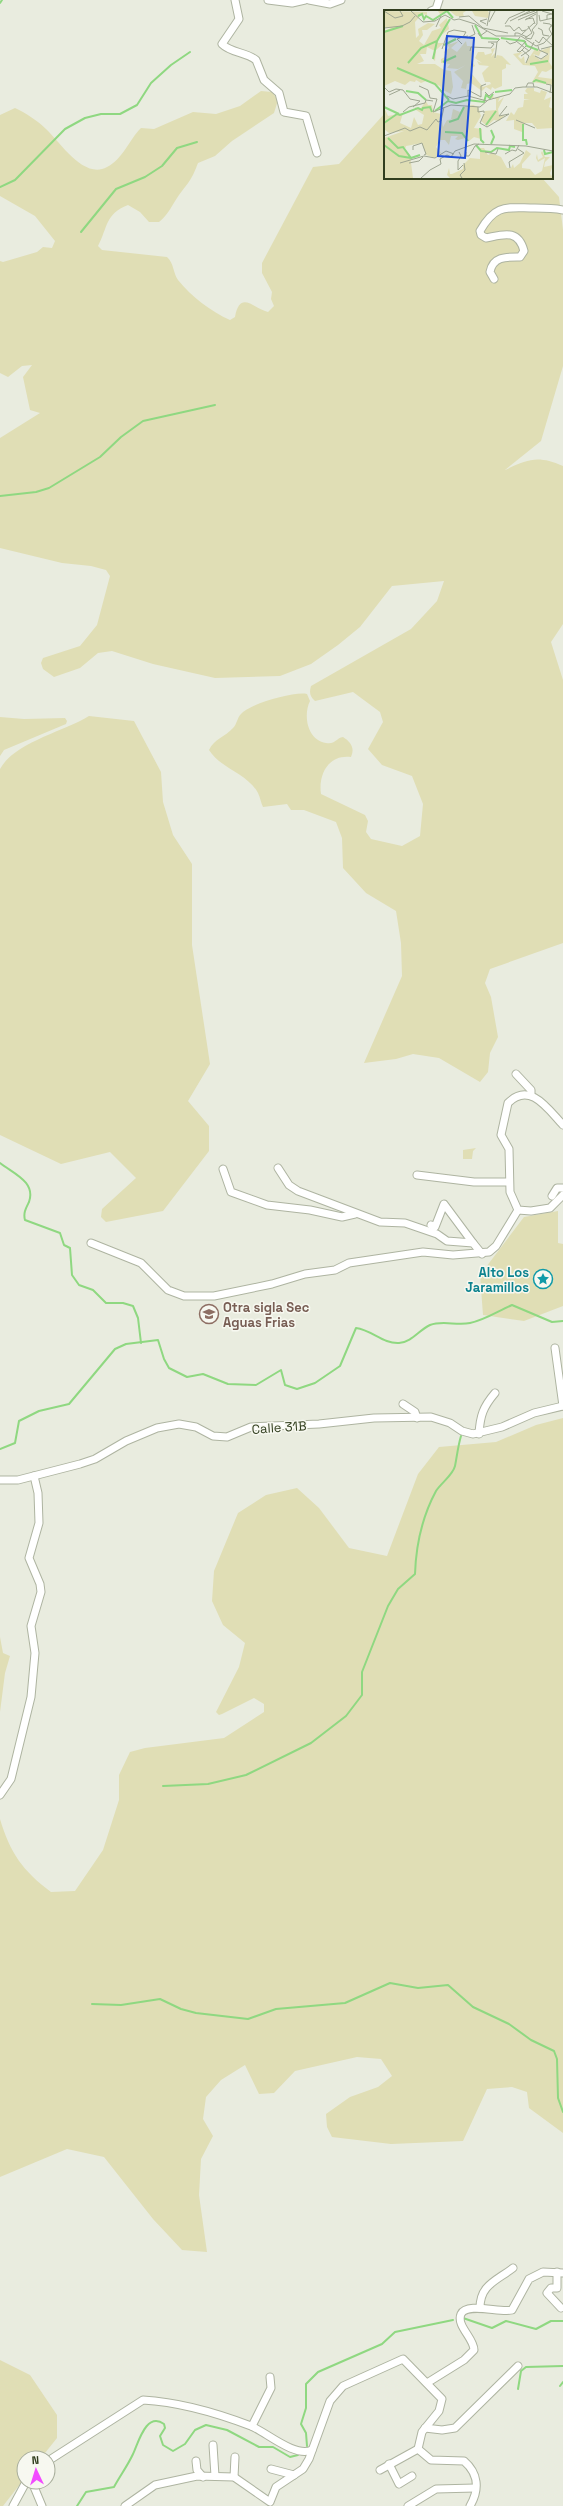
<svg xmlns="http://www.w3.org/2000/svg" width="563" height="2506" font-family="'Space Grotesk',sans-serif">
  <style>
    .green { fill: #e0deb5 }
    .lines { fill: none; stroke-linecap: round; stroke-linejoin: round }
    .stream { stroke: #8fd881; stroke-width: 2 }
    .minor-casing { stroke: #aeb4a1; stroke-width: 9 }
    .minor { stroke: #fff; stroke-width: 7 }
    .labels { text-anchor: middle; stroke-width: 3; stroke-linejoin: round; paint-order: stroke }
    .culture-label { font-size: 13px; font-weight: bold; fill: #0d838f; stroke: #f7f8f0; text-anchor: end }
    .education-label { font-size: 13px; font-weight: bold; fill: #785e54; stroke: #f7f8f0; text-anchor: start }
    .street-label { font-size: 13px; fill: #313e1e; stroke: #f7f8f0 }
    .inset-river { fill: none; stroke: #8fd881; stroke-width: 2 }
    .inset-road { fill: none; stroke: #9fa692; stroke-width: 1 }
    .view { fill: #1d4ed8; fill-opacity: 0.15; stroke: #1d4ed8; stroke-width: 2 }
    .inset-edge { fill: none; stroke: #313e1e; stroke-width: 2 }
  </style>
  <rect width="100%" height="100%" fill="#e9ecdf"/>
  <g class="green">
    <path d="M261,91L272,92L278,100L274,113L232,141L215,156L198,163C192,179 189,182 179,195C172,205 169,214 159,222H149L140,212L128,205C105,214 108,227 98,246L102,250L167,257C174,263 173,273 178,280C192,297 210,311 230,320L235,317C240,289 254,309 268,312L274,306L271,299L272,292L262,273V263L313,167L339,164L385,113V178H542L559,197L563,230V366L541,441L505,470C528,459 538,455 563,466V624L551,642L563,680V943L490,969L485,983L491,997L498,1037L490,1053L488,1072L480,1082L439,1058L413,1054L396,1059L364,1063L402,976L401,943L396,911L366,893L343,868L342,838L336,822L304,810H291L287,804L263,807C261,803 260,797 258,793C247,773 221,769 209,750C214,739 225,737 233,728C237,724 237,718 241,714C249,704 295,691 307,694L310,701C303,715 307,740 326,743C335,745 336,738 343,737C351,742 355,748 351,757C329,754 318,774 321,794L365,815L368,821L366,832L371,839L402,846L420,836L423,804L412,776L382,765L368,749L383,722L380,712L353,692L315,701C310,696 309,693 311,686L411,629L437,601L444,581L392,586L360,627L338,645L311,664L280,676L215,678L153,664L112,651L98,653L80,668L54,677L43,669L41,663L43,658L80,646L97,625L110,576L106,570L91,566L62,563L0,548V438L40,413L30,410L23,377L32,365L22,366L8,377L0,373V261L3,262L37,252L43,247L52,248L55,241L35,216L0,196V115L15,108C26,113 38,121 46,129C60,142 84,180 107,167C123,159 129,140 141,128L154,129L193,112L216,114L240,106Z"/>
    <path d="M89,716L134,721L161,772L163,802L173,835L192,864V945L210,1064L188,1101L209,1126V1151L163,1211L106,1222L101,1217L102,1209L136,1178L110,1152L61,1164L0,1135V769C15,742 63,732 89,716Z"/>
    <polygon points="0,717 24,719 65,718 67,721 66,724 4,750 0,756"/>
    <polygon points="476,1148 473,1151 472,1159 463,1159 463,1150"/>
    <polygon points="558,1211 558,1243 563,1244 563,1306 524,1321 483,1315 480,1275 524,1217"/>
    <path d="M563,1418V2133L529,2108L527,2092L512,2087L487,2089L463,2141L391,2144L332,2137L327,2127L326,2114L350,2097L378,2087L392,2076L381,2059L357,2057L295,2071L274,2093L259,2094L245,2065L221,2080L206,2097L203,2119L213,2136L201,2159L199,2195L207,2252L182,2250L153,2219L104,2157L67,2149L0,2177V1819C10,1853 23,1871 51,1892L75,1891L103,1850L119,1800V1775L130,1752L145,1748L224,1738L264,1712V1704L254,1698L222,1714L219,1715L216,1712L239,1667L245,1643L223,1625L212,1601L214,1571L238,1513L266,1495L297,1488L319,1508L349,1548L387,1556L418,1474L439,1447L496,1442L536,1425Z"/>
    <polygon points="0,1637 3,1653 10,1656 5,1673 0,1712"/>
    <polygon points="0,2360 30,2375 57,2415 57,2438 41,2458 24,2458 24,2479 3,2506 0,2506"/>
  </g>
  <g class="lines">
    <g class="stream">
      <polyline points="0,3 2,0"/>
      <polyline points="0,187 15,180 65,129 85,118 101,114 120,114 137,105 151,83 171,65 190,52"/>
      <polyline points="81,232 116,189 145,177 162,166 177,148 197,142"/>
      <polyline points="0,496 36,492 49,488 100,457 121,437 143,421 215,405"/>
      <path d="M0,1163C14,1174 36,1182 29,1202C26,1208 23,1213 25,1220L60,1233L64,1245L70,1248L72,1275L79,1285L93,1290L106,1303H123L133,1306L138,1318L141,1343"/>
      <path d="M0,1449L15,1443L19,1421L39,1411L69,1404L115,1349L126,1344L158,1340L164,1359L169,1368L187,1377L203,1374L228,1384L256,1385L281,1370L285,1385L297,1389L315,1383L340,1366L356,1328C372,1330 383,1344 399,1343C412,1342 419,1330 430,1325C443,1320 457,1326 470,1323C485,1320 498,1311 512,1305L552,1322L563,1321"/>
      <path d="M163,1786L208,1784L246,1775L311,1743L346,1716L362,1695V1672L388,1606L398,1589L415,1574C416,1544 422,1517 436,1491C441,1483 453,1475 455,1466C457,1456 458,1446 461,1436"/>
      <polyline points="92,2004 121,2005 160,1999 181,2009 196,2013 248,2019 276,2009 345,2003 390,1983 418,1988 448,1985 473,2007 509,2024 531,2040 554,2051 557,2059 558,2098 563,2112"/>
      <polyline points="463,2318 492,2328 506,2321 536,2329 551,2321 563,2321"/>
      <polyline points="560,2386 563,2382"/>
      <polyline points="518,2389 521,2371 526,2367 563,2366"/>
      <polyline points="307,2446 306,2433 301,2424 306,2408 306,2384 318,2372 382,2344 395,2332 453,2320"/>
      <path d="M77,2506L86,2492L114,2487C120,2476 128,2465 133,2454C138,2444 146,2411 164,2424L165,2428L160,2436L163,2445L173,2451L185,2444L195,2430L206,2425L227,2430L259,2447H273L290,2457L298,2455"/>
    </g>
    <g class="minor-casing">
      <g id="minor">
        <path d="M235,0L239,19L222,44C231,53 246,52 256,60L264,80L279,93L284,112L306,116L317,153"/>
        <polyline points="268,0 292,3 305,0"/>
        <polyline points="309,0 330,4 341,0"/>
        <polyline points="431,11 436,9 439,0"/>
        <path d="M494,279L490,272C493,256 507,257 520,257L524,251C518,228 502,235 486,238L481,235L480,231C496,203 507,208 535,208C545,208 553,208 563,210"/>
        <polyline points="516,1074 531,1090 531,1095"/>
        <path d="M563,1125C548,1109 530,1081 508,1103L501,1135L509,1149L510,1192L518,1210L531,1211L550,1208L563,1195"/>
        <polyline points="278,1168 289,1185 298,1191 380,1222 405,1223 437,1234 447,1241 473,1243 482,1254"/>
        <polyline points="223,1169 231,1192 267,1205 310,1210 342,1217 355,1214"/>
        <polyline points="417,1175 474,1182 509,1182"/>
        <polyline points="552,1196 557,1188 563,1188"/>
        <polyline points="431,1225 435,1227 444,1204 473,1243"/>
        <polyline points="91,1243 141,1263 168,1290 184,1296 214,1296 272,1284 305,1274 335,1270 349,1263 423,1252 453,1255 489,1252 496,1246 518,1210"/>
        <polyline points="555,1348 563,1406"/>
        <polyline points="403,1404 415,1412 417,1418"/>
        <path d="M479,1434C480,1416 483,1407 495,1393"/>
        <polyline points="0,1480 18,1480 80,1464 95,1459 126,1441 157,1428 179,1424 196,1427 213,1436 227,1437 251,1427 319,1424 374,1418 431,1417 450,1423 462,1431 473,1434 502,1427 534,1413 563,1406"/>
        <polyline points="0,1795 11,1779 31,1697 35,1653 31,1626 41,1592 40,1584 29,1558 39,1523 38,1493 34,1476"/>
        <polyline points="557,2272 557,2288 551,2288 547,2293 561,2308"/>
        <path d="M480,2308C480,2285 496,2281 513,2268"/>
        <path d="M427,2383L464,2360L474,2350C474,2338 456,2326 461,2314C467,2302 500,2313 512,2310L529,2279L543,2272L563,2273"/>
        <polyline points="252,2426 271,2388 270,2377"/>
        <polyline points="425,2428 442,2430 455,2428 518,2366"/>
        <polyline points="213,2445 215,2476"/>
        <path d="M48,2461L143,2400C179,2402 217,2413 251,2426C266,2432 295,2458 312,2450"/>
        <polyline points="196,2461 197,2470 203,2477"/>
        <polyline points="389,2464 399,2484 412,2476"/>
        <polyline points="271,2469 294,2475"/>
        <polyline points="380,2470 418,2449"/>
        <polyline points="234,2477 235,2457"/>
        <polyline points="32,2482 42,2506"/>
        <polyline points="13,2506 26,2482"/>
        <path d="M125,2506L155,2485L197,2476L234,2477L270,2502L276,2487L303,2469L309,2459L330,2401L343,2386L403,2359L442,2399L439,2411L422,2432L418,2449L431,2460L464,2461C478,2473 480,2489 470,2506"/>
        <polyline points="408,2506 436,2489 475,2488"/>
      </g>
    </g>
    <use href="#minor" class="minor"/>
  </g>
  <defs>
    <g id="sight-ring" transform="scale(1)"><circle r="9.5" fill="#f7f8f0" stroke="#0f9aa8" stroke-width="1.5"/><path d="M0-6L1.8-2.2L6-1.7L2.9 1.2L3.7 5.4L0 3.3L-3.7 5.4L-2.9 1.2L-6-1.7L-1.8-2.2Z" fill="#0f9aa8"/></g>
    <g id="school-ring" transform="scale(1)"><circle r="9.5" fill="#f7f8f0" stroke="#8d6e63" stroke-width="1.5"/><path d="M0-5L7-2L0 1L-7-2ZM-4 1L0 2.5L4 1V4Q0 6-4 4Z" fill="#8d6e63"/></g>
  </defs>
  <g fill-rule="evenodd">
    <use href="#sight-ring" x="543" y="1279"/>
    <use href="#school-ring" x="209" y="1314"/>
  </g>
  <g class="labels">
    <g class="culture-label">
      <text x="529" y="1277">Alto Los<tspan x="529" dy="15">Jaramillos</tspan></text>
    </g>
    <g class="education-label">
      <text x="223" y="1312">Otra sigla Sec<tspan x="223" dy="15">Aguas Frias</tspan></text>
    </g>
    <g class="street-label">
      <text transform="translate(279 1427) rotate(-4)" y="5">Calle 31B</text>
    </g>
  </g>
  <g transform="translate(384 10)">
    <rect width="169" height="169" fill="#e9ecdf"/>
    <path d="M0,1L43,2V5L38,4L31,12L32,28L35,25L34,19L44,13L51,14L43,20H38L39,25L35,31L40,35L48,21L57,18L55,15L63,8L65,19L55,27L54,33H60L52,40L51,51L48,48L51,41L43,37L42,44H36L40,51L33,54H51L60,60L67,61L69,77L67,84L57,79L56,76L42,71L37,73L32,70L31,72L26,71L21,75L11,71L0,76V21L7,18L0,17ZM54,1H82L79,3L80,7L72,6L66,1L56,4ZM88,1H104L105,3L104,8L91,6ZM62,31L67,34L75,31L67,38L73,42L82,31L83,36H88L90,41L87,49L91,56L87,58L88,64L99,77L107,74L106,72H101L98,63L105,56L95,55L93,51L98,53L91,48L94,42H100L101,45L108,43L107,39L111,38L107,47L111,43V49L113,45L118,46L127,55L122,54V58L118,60V76L111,79L108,77L107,80L102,77L98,81L87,73L83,74L82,79L77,78L79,71L70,62L82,55L74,59L63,58L66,54L57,53V49L63,46L60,42L65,38ZM166,37L165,52L169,58L162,62L158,61L154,67L169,69V75L148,72L154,62L151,56L139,55L129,44L139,42L134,46L137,49L140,46L141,54L151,39L157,41L155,46L149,44L156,50L165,44L156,41ZM143,78H150V81L156,83L157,80L163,82L160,90L167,87L165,97L169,99V118L153,119L148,113H141L138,122L130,119V110L122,111L127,102L130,105L134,98L139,97L140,90H146L140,89V84H144L141,81ZM108,84L110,88L116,87L114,92L120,87L114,99L115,106L121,105L115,111L110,110L103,116L97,111L101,101L112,100V89L105,88ZM42,91L44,95H48L49,102L57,104L59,117L63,110L70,109H67L69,99L76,102L79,97L89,95L94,97L97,106L90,118L98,119L97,129L90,127L85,131L81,128L74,130L71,129L74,126H67L65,135L61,130H56L52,137L57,143L51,148L42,145L38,133L22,136L21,139L26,145L29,168H0V128L20,121L5,123L0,119V97L4,106L19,103L16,113L27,118L30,107L34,115L38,114L40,105L32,100L31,97L36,99ZM96,138H100L104,145L108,143L117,147L123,158H127L129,154L130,158L136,153L142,140L147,144L138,154V158L146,159L151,165L158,161L161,148L154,152L152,148L153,144L154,150L159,147L157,143L158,141L161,147H166L161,152L160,157L169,155L166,163L167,166L169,164V168H66L63,165L65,158L66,164H68L79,159V155L86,148L96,149Z" fill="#e0deb5"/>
    <path class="inset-river" d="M34,6L38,4L40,9L42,6L49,10L63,1L69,8M91,15L98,28L115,29M0,22L19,16M117,28L140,31L143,36L154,40M60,35L72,29M49,49L53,31M59,52L72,46M24,53L37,38L53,31L66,9M146,54L164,51M13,58L51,74L65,90M149,72L152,70L162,73M22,81L34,83L42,90M111,82L128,80M0,97L15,104M51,101L64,91L72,93L83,90L100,92L102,85L106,88L109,84M65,112L74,109L80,97M0,113L13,104L16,105L34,98L38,100L39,98L46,97L48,102M139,114V130H142L143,135M102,115L112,101M96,118L97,130L100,133M61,122L78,123L84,131M4,128L14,138L19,137L27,148L36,145M107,134L110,127L107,120M0,135L15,146L27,148M92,135L97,141L107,142L113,138L125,140L126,136L131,137M160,140L161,144L169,142"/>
    <path class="inset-road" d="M0,1L11,8L19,6L16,1M27,1L39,12L51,11L61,5L70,10L75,9L91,14L112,26H137L152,36L160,33L169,23M158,1L168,4L163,5V9M155,5L156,11L169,8M136,6L151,1M75,7L85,6L99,18L124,23M142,9L149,8L151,14M134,10L153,2M141,10L152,4M126,11L146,1M105,12L111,1M159,13L166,14L169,18M169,13L165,19L169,26M102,14L96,11L103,9M121,14L125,8L141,1M103,16L106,1M121,16H126L130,21L135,17L138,21L142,20M52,17L57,6M0,18L18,16L26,12L31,6M154,18L158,20L159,25L165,26M94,23L96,26L103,21M138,24L150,13M131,26V23H134L143,27M83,28L91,24L88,15M141,28L148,23L144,16M142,28L147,29L150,23L148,20L153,14V1M151,30L155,33L159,27L169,36L157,39M122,31L126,34L132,32L136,27M132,31L145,41M104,32H113L116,29M78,34L73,29L79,27M142,36L136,42L133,41L142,31M58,39L64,22L70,20L82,22L79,27L84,26M138,40L145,46L142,53M86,41L87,37L107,38L110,34L107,33M137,46L146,40L150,32M151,46L157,49L164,44L155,40L154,36M111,48L113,32M162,74L167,75L166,83M35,76L44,80L46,88L53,89L49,102M142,77L144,73H149L150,77M1,78L5,82L12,79L19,80L26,89L36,91L29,97M101,82L105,86L110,82M5,85L16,80M63,86L69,89L84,86M97,87L84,80V86L103,91M97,87V76L102,74M94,97V102L100,101V103M19,102L25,97L41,93L42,90L49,91M49,102L67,95L96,97L104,90L126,84L131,78L139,77H153L169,83M100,104L96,113L103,117L125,104L115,106L123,96M132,110L151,118M0,126L21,118L26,121L36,117L43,120L52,109L54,112L57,111L60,97M29,140V136L38,133L42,144L40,145M75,142L77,146L74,151V160L79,155M82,142V146H85L91,136L95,134M101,142L112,144L114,139M121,144L128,140L132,141L135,135M56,149L63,145L67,147L71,141L90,134L142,136L169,141M16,153L40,146L51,148L62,141L70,144M25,153L35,151L39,147M126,158L125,152L140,143L134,139M37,168L46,160L57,154L56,149M78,168L76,165L81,160L80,153"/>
    <path class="view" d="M63,26L90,28L81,148L54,146Z"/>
    <rect width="169" height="169" class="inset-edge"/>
  </g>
  <g transform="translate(36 2470) rotate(356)"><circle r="19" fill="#f7f8f0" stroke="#a8ae9c"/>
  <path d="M0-3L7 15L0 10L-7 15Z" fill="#f24bff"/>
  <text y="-6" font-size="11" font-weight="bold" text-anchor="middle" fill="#313e1e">N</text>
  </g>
</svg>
